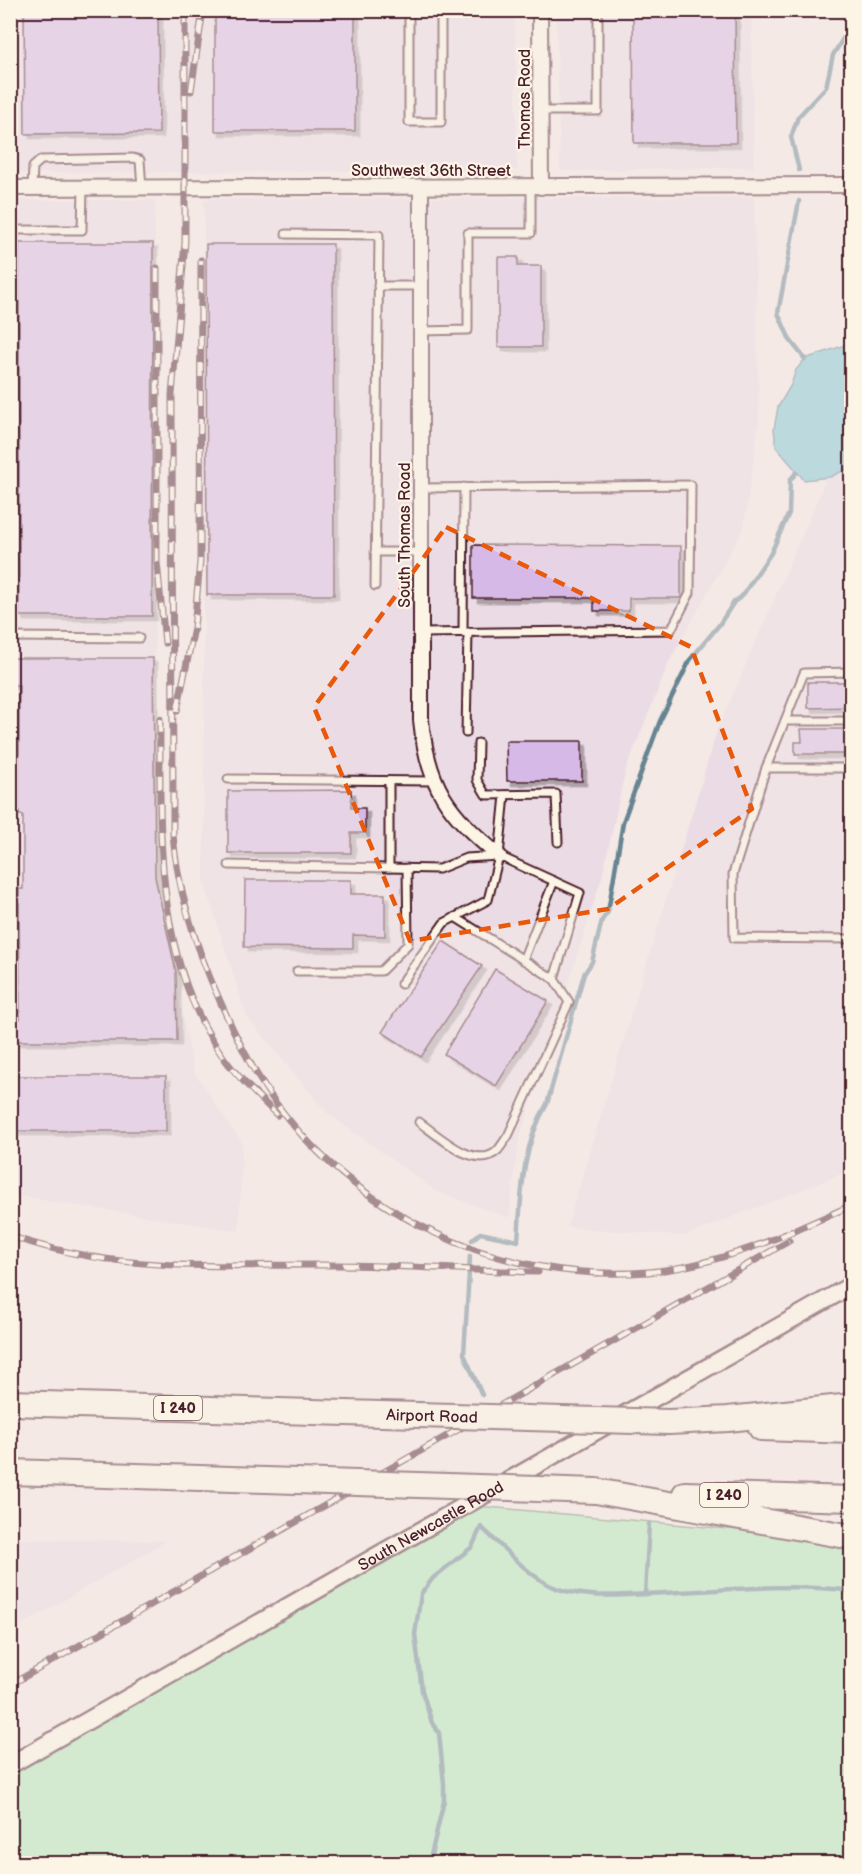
<svg xmlns="http://www.w3.org/2000/svg" width="862" height="1874" font-family="'Balsamiq Sans',sans-serif">
  <style>
    .built { fill: #ebdbe5 }
    .green { fill: #aaecb6; stroke: #7a8670; stroke-width: 1.5 }
    .water { fill: #78c7d6; stroke: #668492; stroke-width: 1.5 }
    .lines { fill: none; stroke-linecap: round; stroke-linejoin: round }
    .stream { stroke: #668492; stroke-width: 4.5 }
    .building { fill: #d6b9e6; stroke: #4a1f2b; stroke-width: 1.5; filter: url(#shadow) }
    .service-casing { stroke: #4a1f2b; stroke-width: 11 }
    .minor-casing { stroke: #4a1f2b; stroke-width: 18 }
    .tertiary-casing { stroke: #4a1f2b; stroke-width: 21 }
    .motorway-casing { stroke: #4a1f2b; stroke-width: 28 }
    .service { stroke: #fcf5e5; stroke-width: 7 }
    .minor { stroke: #fcf5e5; stroke-width: 14 }
    .tertiary { stroke: #fcf5e5; stroke-width: 16 }
    .motorway { stroke: #fcf5e5; stroke-width: 24 }
    .rail-casing { stroke: #4a1f2b; stroke-width: 7 }
    .rail { stroke: #fcf5e5; stroke-width: 4.5; stroke-dasharray: 14; stroke-linecap: butt }
    .motorway-bridge-casing { stroke: #4a1f2b; stroke-width: 28; stroke-linecap: butt }
    .motorway-bridge { stroke: #fcf5e5; stroke-width: 24 }
    .marked { fill: none; stroke: #e8590c; stroke-width: 4.5; stroke-dasharray: 12 8; stroke-linejoin: round }
    .labels { text-anchor: middle; stroke-width: 4.5; stroke-linejoin: round; paint-order: stroke }
    .shield { fill: #fcf5e5; stroke: #7f5f63; stroke-width: 1.5 }
    .shield-label { font-size: 15px; font-weight: bold; fill: #4a1f2b }
    .street-label { font-size: 16px; fill: #4a1f2b; stroke: #fcf5e5 }
  </style>
  <defs>
    <filter id="shadow"><feDropShadow dx="4.5" dy="4.5" stdDeviation="0" flood-color="#0004"/></filter>
  </defs>
  <rect width="100%" height="100%" fill="#f4e9e5"/>
  <filter id="ink" filterUnits="userSpaceOnUse"><feTurbulence type="fractalNoise" baseFrequency=".0167" numOctaves="2"/><feDisplacementMap in="SourceGraphic" scale="12" xChannelSelector="R" yChannelSelector="G"/><feConvolveMatrix kernelMatrix="1 2 1 2 8 2 1 2 1" color-interpolation-filters="sRGB"/></filter>
  <g filter="url(#ink)">
    <g class="built">
      <polygon points="10,11 515,11 517,170 11,173"/>
      <polygon points="556,11 751,11 754,167 560,171"/>
      <polygon points="754,197 759,422 744,527 669,662 625,772 603,873 518,1144 509,1218 436,1191 327,1113 247,1017 204,883 204,199"/>
      <polygon points="10,200 155,200 155,877 194,1072 242,1143 239,1231 11,1195"/>
      <polygon points="851,422 851,1170 685,1236 567,1227 717,731"/>
      <polygon points="11,1539 166,1541 11,1631"/>
    </g>
    <polygon class="green" points="477,1506 750,1531 769,1529 851,1543 851,1863 11,1863 10,1773"/>
    <polygon class="water" points="851,343 851,467 830,477 804,480 776,447 774,429 778,407 791,385 796,370 805,359"/>
    <g class="lines">
      <g class="stream">
        <polyline points="799,170 791,137 798,117 826,87 833,55 852,24"/>
        <polyline points="799,201 778,313 790,340 805,359"/>
        <path d="M472,1240L480,1233L518,1241C521,1195 522,1145 547,1104L584,974L592,962L602,920L608,912L623,822L660,721L690,660L719,625L734,602L742,596L771,553L789,513L790,480L796,473"/>
        <polyline points="470,1256 464,1354 482,1395"/>
        <polyline points="645,1594 649,1524"/>
        <path d="M425,1864L431,1855L444,1801V1784L439,1733L432,1723L422,1691L415,1634L421,1594L433,1578L472,1547L481,1527C502,1546 523,1570 547,1584C579,1601 629,1595 664,1593C726,1590 790,1583 852,1591"/>
      </g>
    </g>
    <g class="building">
      <polygon points="24,10 158,10 159,133 25,134"/>
      <rect x="215" y="10" width="140" height="121"/>
      <polygon points="633,10 735,10 736,143 634,143"/>
      <polygon points="19,243 153,243 152,616 19,616"/>
      <polygon points="206,244 333,244 334,595 207,595"/>
      <polygon points="498,257 518,257 518,266 541,266 541,347 498,347"/>
      <polygon points="473,545 681,546 681,598 629,598 629,611 594,611 594,598 473,598"/>
      <polygon points="10,658 153,658 155,877 176,972 177,1041 10,1041 10,1019 20,1019 19,889 23,889 23,815 19,815 19,685 10,685"/>
      <polygon points="808,682 852,682 852,707 808,708"/>
      <polygon points="801,729 852,729 852,754 795,754 795,742 802,742"/>
      <polygon points="506,741 582,741 582,781 507,781"/>
      <polygon points="351,790 351,808 365,808 365,833 351,833 351,853 228,853 228,791"/>
      <polygon points="245,880 351,880 351,894 385,894 385,936 353,935 353,948 244,947"/>
      <polygon points="443,941 482,966 421,1057 382,1032"/>
      <polygon points="495,969 548,1001 496,1086 444,1054"/>
      <rect x="10" y="1076" width="156" height="55"/>
    </g>
    <g class="lines">
      <g class="service-casing">
        <g id="service">
          <polyline points="409,10 409,122 441,122 441,10"/>
          <polyline points="540,111 598,111 598,10"/>
          <polyline points="32,188 33,167 41,160 133,158 140,160 142,188"/>
          <polyline points="10,230 82,230 83,188"/>
          <polyline points="286,234 379,235 375,586"/>
          <polyline points="378,286 421,286"/>
          <polyline points="421,331 468,330 468,233 531,233 531,187"/>
          <polyline points="421,488 691,485 690,593 671,630 421,633"/>
          <polyline points="375,552 421,552"/>
          <polyline points="463,632 464,487"/>
          <polyline points="10,637 139,638"/>
          <polyline points="852,672 804,673 766,768 733,874 734,938 852,939"/>
          <polyline points="785,721 852,721"/>
          <polyline points="466,733 468,632"/>
          <polyline points="478,743 477,780 486,795 556,794 558,842"/>
          <polyline points="766,768 852,768"/>
          <polyline points="228,779 434,781"/>
          <polyline points="389,781 389,868"/>
          <polyline points="229,865 439,869 466,858 499,856 580,893 554,979 455,917"/>
          <polyline points="523,960 554,881"/>
          <polyline points="297,971 381,971 408,944 407,868"/>
          <polyline points="401,984 444,923 488,900 499,856 505,795"/>
          <path d="M419,1122C438,1135 475,1171 497,1151C501,1147 504,1141 508,1136L569,1002L554,979"/>
        </g>
      </g>
      <g class="minor-casing">
        <g id="minor">
          <polyline points="540,10 541,187"/>
          <path d="M421,187V720C428,788 448,813 499,856"/>
          <polyline points="10,188 852,185"/>
        </g>
      </g>
      <g class="tertiary-casing">
        <g id="tertiary">
          <path id="s1" d="M10,1765L852,1285"/>
        </g>
      </g>
      <g class="motorway-casing">
        <g id="motorway">
          <polyline points="10,1403 346,1413"/>
          <polyline points="669,1422 728,1419 852,1406"/>
          <polyline points="761,1428 852,1431"/>
          <polyline points="10,1472 266,1480"/>
          <polyline points="596,1491 852,1537"/>
          <polyline points="685,1494 852,1499"/>
        </g>
      </g>
      <use href="#service" class="service"/>
      <use href="#minor" class="minor"/>
      <use href="#tertiary" class="tertiary"/>
      <use href="#motorway" class="motorway"/>
      <g class="rail-casing">
        <g id="rail">
          <path d="M185,10V242L172,395L173,835C178,894 196,948 220,1001C234,1033 249,1064 268,1092C352,1215 500,1284 648,1272C721,1265 786,1235 852,1205"/>
          <polyline points="191,91 203,10"/>
          <polyline points="157,268 157,562 165,643"/>
          <polyline points="177,711 194,628 200,561 201,260"/>
          <path d="M160,719C160,834 154,960 224,1058C239,1079 259,1097 277,1115"/>
          <path d="M10,1236C124,1275 217,1264 334,1265C402,1265 470,1271 538,1272"/>
          <polyline points="10,1685 789,1241"/>
        </g>
      </g>
      <use href="#rail" class="rail"/>
      <g class="motorway-bridge-casing">
        <g id="motorway-bridge">
          <path id="s2" d="M346,1413L669,1422"/>
          <polyline points="266,1480 596,1491"/>
        </g>
      </g>
      <use href="#motorway-bridge" class="motorway-bridge"/>
    </g>
  </g>
  <path d="M0 0H862V1874H0ZM446,527L691,647L752,809L608,909L410,941L314,707Z" fill="#f4e9e5" fill-opacity=".55" fill-rule="evenodd"/>
  <path class="marked" d="M446,527L691,647L752,809L608,909L410,941L314,707Z"/>
  <g class="labels">
    <g class="shield">
      <rect x="154" y="1396" width="48" height="24" rx="4.5"/>
      <rect x="700" y="1483" width="48" height="24" rx="4.5"/>
    </g>
    <g class="shield-label">
      <text x="178" y="1413">I 240</text>
      <text x="724" y="1500">I 240</text>
    </g>
    <g class="street-label">
      <text transform="translate(524 99) rotate(-90)" y="6">Thomas Road</text>
      <text x="431" y="176">Southwest 36th Street</text>
      <text transform="translate(404 535) rotate(-90)" y="6">South Thomas Road</text>
      <text dy="6" stroke="none"><textPath href="#s2" startOffset="86">Airport Road</textPath></text>
      <text dy="6" stroke="none"><textPath href="#s1" startOffset="484">South Newcastle Road</textPath></text>
    </g>
  </g>
  <rect width="862" height="1874" fill="none" stroke="#fcf5e5" stroke-width="36"/>
  <rect x="18" y="18" width="826" height="1838" fill="none" stroke="#4a1f2b" stroke-width="2" filter="url(#ink)"/>
</svg>
